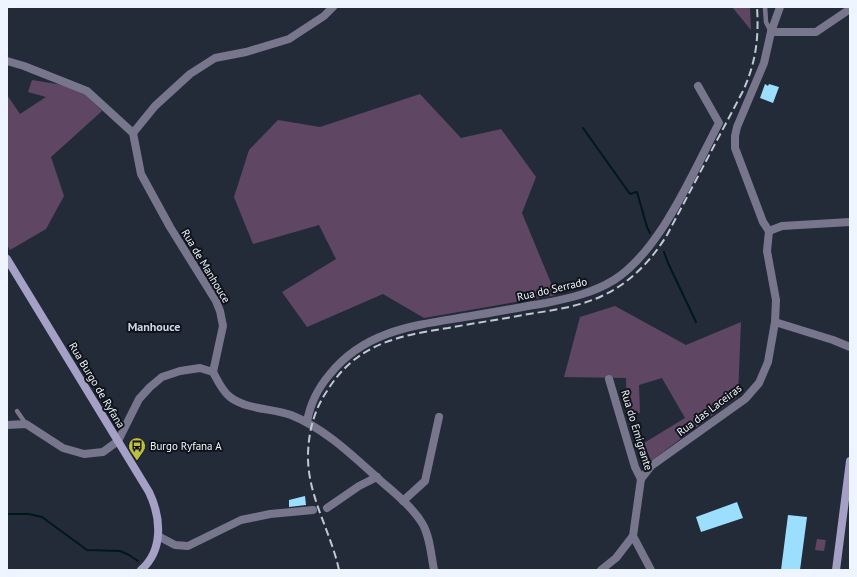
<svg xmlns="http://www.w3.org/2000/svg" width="857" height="577" font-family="'PT Sans',sans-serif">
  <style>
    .green { fill: #5f4764 }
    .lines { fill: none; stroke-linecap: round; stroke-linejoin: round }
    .stream { stroke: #00181a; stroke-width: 2 }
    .building { fill: #9cdefe }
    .lane { stroke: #78768d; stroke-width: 4.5 }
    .street { stroke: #78768d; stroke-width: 8 }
    .secondary { stroke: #a4a0c6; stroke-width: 8 }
    .rail { stroke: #c1c8d2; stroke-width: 2; stroke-dasharray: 8 4; stroke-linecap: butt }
    .labels { text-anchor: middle; stroke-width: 4; stroke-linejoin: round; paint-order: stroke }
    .street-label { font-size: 11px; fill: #eff5fe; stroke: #10141a }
    .poi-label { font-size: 11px; fill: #eff5fe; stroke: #10141a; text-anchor: start }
    .neighbourhood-label { font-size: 12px; font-weight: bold; fill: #ccd7ea; stroke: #10141a }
  </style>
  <rect width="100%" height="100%" fill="#232b39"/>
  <g class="green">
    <polygon points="732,7 750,7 751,30"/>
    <polygon points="32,80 63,85 84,93 102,111 51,157 64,196 46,229 10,250 7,245 7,95 20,114 46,97 28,92"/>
    <polygon points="420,94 461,138 501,129 536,177 522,213 556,295 424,318 383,294 307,327 282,292 336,259 319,225 253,244 234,197 249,150 278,120 320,127"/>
    <polygon points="615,306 686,345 741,322 738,396 651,461 644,443 685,418 662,378 639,385 640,413 627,413 626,378 564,377 580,317"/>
    <polygon points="817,539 826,540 824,551 815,550"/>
  </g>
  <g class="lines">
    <g class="stream">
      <polyline points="583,128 630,194 637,192 647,227 650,233"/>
      <polyline points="664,252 668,263 696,322"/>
      <polyline points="7,514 29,514 42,517 87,550 120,551 129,555 138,561"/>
    </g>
  </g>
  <g class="building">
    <polygon points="765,84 768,86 769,84 779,87 773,103 760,98"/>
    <polygon points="305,496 306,505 289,507 289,500"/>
    <polygon points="737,502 743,518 701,532 696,517"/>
    <polygon points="788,515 807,517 800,570 781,570"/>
  </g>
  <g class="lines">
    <g class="lane">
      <polyline points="765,7 766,22 771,32"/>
      <polyline points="17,411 26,424"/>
    </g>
    <g class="street">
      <polyline points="771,32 816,32 850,9"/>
      <path d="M7,61L24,66L87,91L133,133L141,174L170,227L216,301L220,311L223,326L213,372C218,381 222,391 230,397C247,410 272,408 291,415C326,429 354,457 382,482C396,494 412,507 422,523C430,536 431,555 434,570"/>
      <polyline points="133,133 155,106 190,74 215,58 246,52 289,39 324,16 333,7"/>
      <polyline points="769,231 782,226 850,222"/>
      <polyline points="775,322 833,340 850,347"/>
      <path d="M307,422C310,404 318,388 330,374C366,329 418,325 471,316C496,312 521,307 546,303C570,298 593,293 614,280C661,250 693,172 719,123L698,86"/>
      <polyline points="7,425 26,424 63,448 84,454 103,452 118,441 139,399 150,387 162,377 180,371 200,368 213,372"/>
      <polyline points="641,479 651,466 745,399 759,383 768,362 775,322 776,300 767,251 769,231 763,222 735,148 735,136 737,127 764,63 771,32 780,7"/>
      <polyline points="403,501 425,481 439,417"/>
      <polyline points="327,508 359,486 377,477"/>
      <polyline points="158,536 175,545 188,546 241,520 270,514 313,510"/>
      <polyline points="633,536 651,570"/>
      <polyline points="601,570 616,558 633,536 641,479 635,467 609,379"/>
    </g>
    <g class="secondary">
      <path d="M7,259L149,492C161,517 164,550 141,570"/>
      <polyline points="836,570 850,461"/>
    </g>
    <path class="rail" d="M339,570C331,532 308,497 308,457C308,433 314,410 327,391C356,344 397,336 448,328C475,323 502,319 529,314C554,310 578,307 602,296C630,283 651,261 667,235L743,91C756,62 759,38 757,7"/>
  </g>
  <defs>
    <g id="bus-pin" transform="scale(0.9)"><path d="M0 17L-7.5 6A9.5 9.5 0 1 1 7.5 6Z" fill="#bdbf43" stroke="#10141a"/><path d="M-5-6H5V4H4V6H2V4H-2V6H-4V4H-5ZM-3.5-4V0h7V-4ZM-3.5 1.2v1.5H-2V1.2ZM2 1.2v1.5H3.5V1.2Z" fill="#111"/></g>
  </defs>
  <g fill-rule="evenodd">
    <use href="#bus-pin" x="137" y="446"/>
  </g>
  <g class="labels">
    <g class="street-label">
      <text transform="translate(206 266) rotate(59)" y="4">Rua de Manhouce</text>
      <text transform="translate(552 289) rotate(-13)" y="4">Rua do Serrado</text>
      <text transform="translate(97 385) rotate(59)" y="4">Rua Burgo de Ryfana</text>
      <text transform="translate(709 410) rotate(-37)" y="4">Rua das Laceiras</text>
      <text transform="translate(637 430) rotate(73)" y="4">Rua do Emigrante</text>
    </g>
    <g class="poi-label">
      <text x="150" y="450">Burgo Ryfana A</text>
    </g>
    <g class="neighbourhood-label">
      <text x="154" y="331">Manhouce</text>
    </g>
  </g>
  <rect width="857" height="577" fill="none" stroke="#eff5fe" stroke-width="16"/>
</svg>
